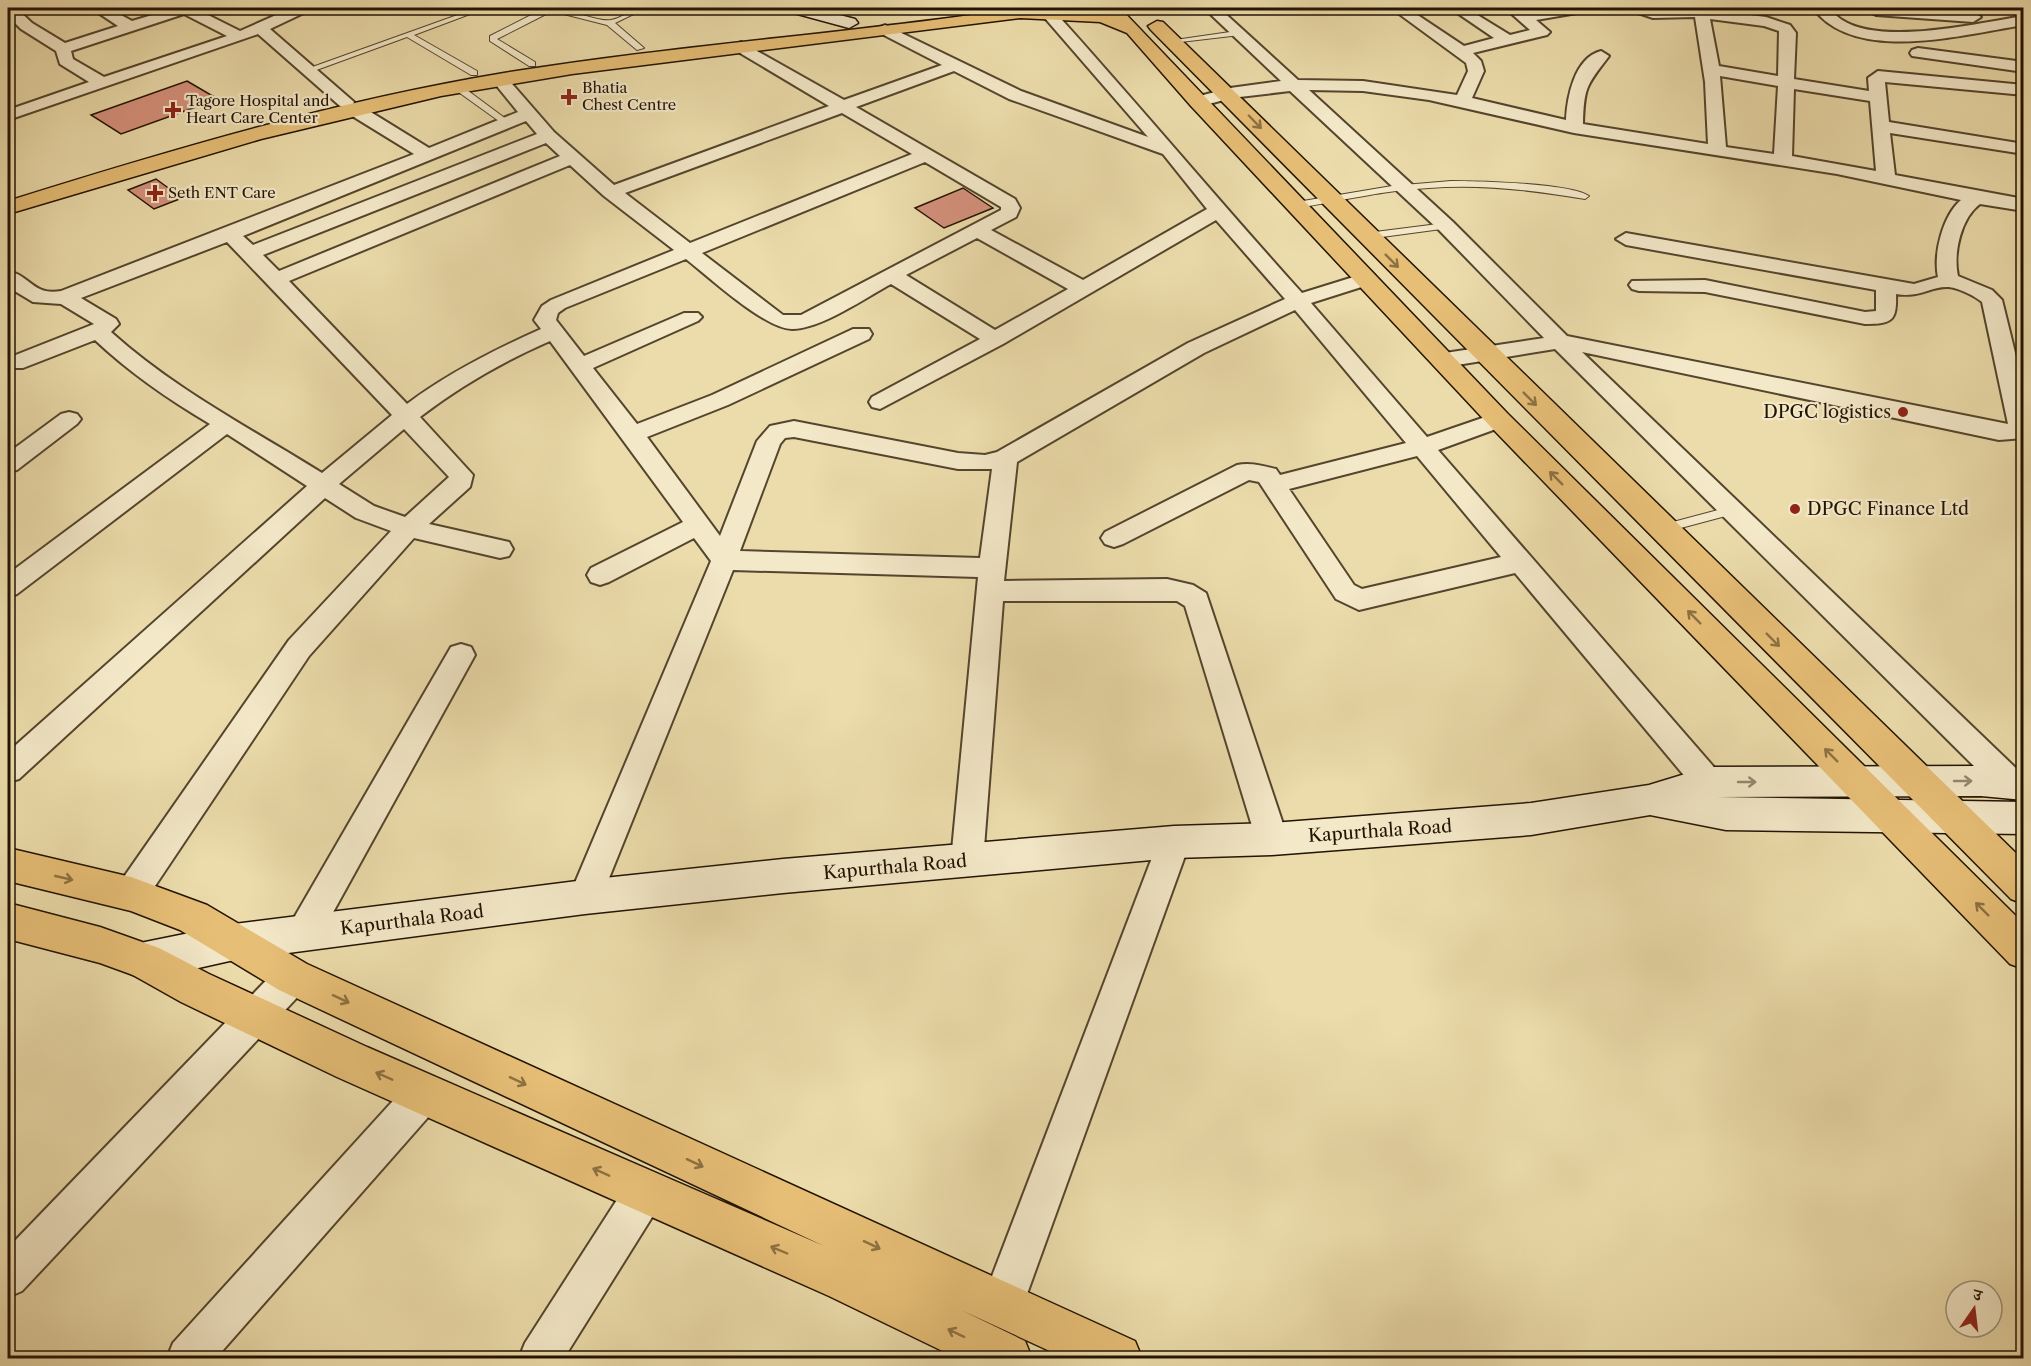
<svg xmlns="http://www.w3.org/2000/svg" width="2031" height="1366" font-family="'Libre Caslon Text','Noto Serif Devanagari',serif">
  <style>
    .building { fill: #d6917d; stroke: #221303; stroke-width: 1.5 }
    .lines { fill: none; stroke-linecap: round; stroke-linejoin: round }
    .lane-casing { stroke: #54452d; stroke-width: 2 }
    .street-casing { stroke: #54452d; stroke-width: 4 }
    .secondary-casing { stroke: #221303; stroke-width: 3 }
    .primary-casing { stroke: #221303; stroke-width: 3 }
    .lane { fill: #f3e8c8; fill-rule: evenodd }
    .street { fill: #f3e8c8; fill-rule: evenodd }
    .secondary { fill: #f3e8c8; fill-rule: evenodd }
    .primary { fill: #e6be76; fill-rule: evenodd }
    .oneway { stroke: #8e7142 }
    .oneway2 { stroke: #95886f }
    .poi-dot { fill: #8f2418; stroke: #f3e8c8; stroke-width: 2 }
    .labels { text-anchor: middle; stroke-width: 4.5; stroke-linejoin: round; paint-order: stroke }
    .far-poi-label { font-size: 15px; fill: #221303; stroke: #f3e8c8; text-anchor: start }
    .poi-label { font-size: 18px; fill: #221303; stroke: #f3e8c8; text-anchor: end }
    .street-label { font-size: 18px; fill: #221303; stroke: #f3e8c8 }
  </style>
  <rect width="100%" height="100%" fill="#ecdcab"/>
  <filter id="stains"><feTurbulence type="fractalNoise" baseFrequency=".00333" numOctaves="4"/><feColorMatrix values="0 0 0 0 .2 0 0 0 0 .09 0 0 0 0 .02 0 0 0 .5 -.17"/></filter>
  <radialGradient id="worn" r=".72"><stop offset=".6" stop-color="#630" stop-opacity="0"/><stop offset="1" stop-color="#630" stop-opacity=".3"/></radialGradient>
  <g class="building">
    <polygon points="187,81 218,99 121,134 91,115"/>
    <polygon points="156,179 182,198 154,209 128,190"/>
    <polygon points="963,188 993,208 944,228 915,208"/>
  </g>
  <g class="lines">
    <g class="lane-casing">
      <g id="lane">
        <polygon points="477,8 486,8 414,35 477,71 477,75 471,75 407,37 311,72 304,70"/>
        <path d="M545,8C565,6 597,23 611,20C623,18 632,8 646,8L615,23L644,48L637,50L607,25L552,11L497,39L535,62V66H529L490,41V36Z"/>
        <polygon points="1237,31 1241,33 1240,35 1172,43 1168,41"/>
        <polygon points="457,87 463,87 510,122 503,124 457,91"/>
        <path d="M1451,181C1477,181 1571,183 1589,196L1585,199C1533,190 1481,184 1429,188C1385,190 1341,201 1297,208L1293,205L1297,202L1392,186Z"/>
        <polygon points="1446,223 1449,224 1449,228 1367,239 1362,236 1367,233"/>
        <polygon points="1733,506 1737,507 1739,510 1737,513 1662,533 1656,529 1658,526"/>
      </g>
    </g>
    <g class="street-casing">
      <g id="street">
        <path d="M8,8H16L32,23L65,43L118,26L91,8H108L132,21L176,8H194L240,31L292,8H310L308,11L270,29L354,102L352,106H340L258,34L8,120V110L89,82L60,64L56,51L21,29L8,16ZM184,14L227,36L104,77L73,59L71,51Z"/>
        <path d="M1204,8H1219L1298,80L1363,81L1457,95L1468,71L1466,63L1391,8H1407L1464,46L1494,38L1450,8H1466L1510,35L1530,30L1505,8H1521L1527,12L1557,8H1590L1583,12L1536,20L1550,32L1547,35L1473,53L1481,61L1484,71L1472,98L1566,120C1567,98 1574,58 1601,51L1609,56C1587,85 1584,86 1583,124L1708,144L1705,82L1695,17L1653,18L1632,11L1630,8H1711L1710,10L1766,17L1790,25L1796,33L1794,79L1869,91L1868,78L1878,71L2024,85V95L1885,82L1889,122L2024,144V154L1890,133L1895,175L2024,199V211L1980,204C1961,218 1953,253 1958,276L1992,290L2002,300L2024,389V438L1999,440L1582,352L2023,775V793L2012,797L2001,793L1555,349L1445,367L1437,365L1434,360L1437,355L1445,353L1544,338L1439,230L1290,91L1231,98L1198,107L1192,106L1190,102L1192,98L1230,88L1281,81ZM1710,19L1764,26L1779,31L1778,76L1719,66ZM1720,76L1778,86L1774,154L1726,147ZM1794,89L1870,101L1876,171L1792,156ZM1309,90L1363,91L1429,100L1574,133L1837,174L1961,200C1943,215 1933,254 1938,277L1914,284L1626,233L1616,239L1626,245L1876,290V311L1865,312L1705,280L1632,281L1629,285L1632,289L1639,291L1705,292L1865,324C1892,324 1897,321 1896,294C1920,298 1929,287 1947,287C1957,287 1975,296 1982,302L2008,424L1567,336L1453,222Z"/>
        <path d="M1813,8H1828C1832,11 1837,17 1842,20C1882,46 1978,23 2024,16V25C1965,34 1855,65 1813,8Z"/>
        <polygon points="1872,8 1973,12 1981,17 1973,22 1876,15 1869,11"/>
        <path d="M1049,10L1054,11C1138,104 1218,200 1302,293L1360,275H1374L1377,279L1374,283L1311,303L1427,437L1491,415L1499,413L1507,415L1511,420L1507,425L1438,450L1719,773L1723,782L1719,791L1708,795L1697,791L1515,573L1359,610L1336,599L1259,482L1249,480L1123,544L1114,547L1105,544L1101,538L1105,532L1237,465C1250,462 1263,466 1276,469L1280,475L1406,443L1295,310L1204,353L1017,462L1004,581L1167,579L1193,585L1206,593L1288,839L1283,849L1272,853L1261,849L1256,839L1185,606L1177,601H1003L983,861L978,871L967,875L956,871L951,861L978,577L733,570L597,908L585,912L573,908L569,897L711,561L694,538L609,582L600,585L591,582L587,575L591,568L683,522L550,341C504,361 460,386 420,417L473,475L470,487L429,524L509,542L513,549L509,556L500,558L414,538L309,656L143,904L131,909L119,904L115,894L119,884L289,640L391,531L356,518L325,498L19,779L8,782V752L307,486L227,434L17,594L8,597V574L210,424C168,399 130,373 95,340L23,368H8V358L94,324L61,304L33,302L8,287V271C30,275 33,296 61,291L414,154L349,114L347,110L349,106H361L429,148L518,112L492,80L500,75L506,77L554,132L614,185L829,106L735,50L733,47L741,42L844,100L942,65L880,33L877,30L880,27L885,25L1021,91L1148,137L1044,17L1042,14ZM954,71L1009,99L1163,154L1207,209L1083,280L991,230L1016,217L1020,208L1015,199L856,107ZM842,113L912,154L690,243L625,193ZM526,121L537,134L253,245L243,236ZM546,143L560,156L279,271L263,255ZM925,162L1001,207V210L801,315H783L702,253ZM570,165L604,196L674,250L551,300L542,306L534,320L541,329C494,350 448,373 407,404L289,281ZM1216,220L1285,299L1188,343L997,452L985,455L958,453L794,421L770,426L757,441L720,536L647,437L728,405L869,339L872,334L869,329H853L712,395L637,424L593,368L698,321L702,317L698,313H684L584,356L556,320L558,313L565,308L686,259C709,277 765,329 792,329C821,329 865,298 891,284L980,339L872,397L869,402L872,407L880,409L1003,344ZM977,238L1068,289L995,330L906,275ZM227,242L392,415L322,473C250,428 174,389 111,332L119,324L116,319L81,298ZM404,429L449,477L405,517L374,506L339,484ZM794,437L958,469H992L980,558L740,551L780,444L785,438ZM1417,456L1501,557L1362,589L1354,585L1289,489Z"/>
        <polygon points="1918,48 2024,62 2024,72 1912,56 1910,53 1912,50"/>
        <polygon points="69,412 77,414 81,419 77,424 17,470 8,472 8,453 61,414"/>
        <polygon points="461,644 471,647 475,655 315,945 303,950 291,945 286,934 291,923 451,647"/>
        <polygon points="1174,828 1185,832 1190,842 1023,1305 1017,1320 1002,1326 987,1320 981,1305 1158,842 1163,832"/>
        <polygon points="293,961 305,965 310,977 305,989 22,1291 8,1297 8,1248 281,965"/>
        <polygon points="424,1076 437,1081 442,1094 437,1107 216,1358 167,1358 173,1343 411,1081"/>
        <polygon points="645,1173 659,1178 664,1192 659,1206 564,1358 519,1358 525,1343 631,1178"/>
      </g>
    </g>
    <g class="secondary-casing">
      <g id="secondary">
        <polygon points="787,8 813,8 855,19 858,23 849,28 790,12"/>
        <polygon points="1981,766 2024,770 2024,800 1981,796 1717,797 2024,802 2024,834 1726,830 1650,815 1531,835 1272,855 1174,858 783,893 585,914 234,960 145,980 131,974 125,961 131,948 145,942 234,924 585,880 783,859 1174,826 1272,823 1531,803 1649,785 1708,767"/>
      </g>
    </g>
    <g class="primary-casing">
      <g id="primary">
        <path d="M1019,8H1057L1056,10L1105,12L1102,8H1120L1508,414L2024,924V969L2010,964L1490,426L1191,106L1127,33L1100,22L1020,18L572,74L441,96L261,139L8,214V201C171,150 335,101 504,73C675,45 848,34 1019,8Z"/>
        <polygon points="1157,21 1163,22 2024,861 2024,904 2011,899 1151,30 1148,26"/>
        <polygon points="8,848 131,877 207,905 307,964 1135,1341 1142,1358 1065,1358 961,1310 1025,1341 1032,1358 957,1358 829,1296 337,1077 181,1002 133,975 100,963 8,939 8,903 100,927 159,948 209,974 367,1047 824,1246 279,990 180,930 131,911 8,881"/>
      </g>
    </g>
    <use href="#lane" class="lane"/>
    <use href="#street" class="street"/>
    <use href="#secondary" class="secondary"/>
    <use href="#primary" class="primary"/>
  </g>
  <defs><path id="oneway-shaft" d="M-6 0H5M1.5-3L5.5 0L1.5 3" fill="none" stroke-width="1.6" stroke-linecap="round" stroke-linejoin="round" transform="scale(1.5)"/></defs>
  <g class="oneway">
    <use href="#oneway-shaft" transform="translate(1255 122) rotate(46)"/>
    <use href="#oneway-shaft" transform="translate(1392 261) rotate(45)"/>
    <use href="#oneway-shaft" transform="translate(1530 399) rotate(45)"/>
    <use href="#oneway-shaft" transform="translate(1556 478) rotate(-135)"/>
    <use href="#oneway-shaft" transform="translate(1694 617) rotate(-135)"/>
    <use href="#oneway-shaft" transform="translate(1773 640) rotate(45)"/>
    <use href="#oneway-shaft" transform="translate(1831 755) rotate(-135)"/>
    <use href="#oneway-shaft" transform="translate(64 878) rotate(13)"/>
    <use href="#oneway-shaft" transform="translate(1982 909) rotate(-135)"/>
    <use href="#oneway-shaft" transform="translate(341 999) rotate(25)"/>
    <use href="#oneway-shaft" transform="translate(384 1076) rotate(-156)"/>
    <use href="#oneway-shaft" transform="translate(518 1081) rotate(25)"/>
    <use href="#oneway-shaft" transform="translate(695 1163) rotate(25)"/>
    <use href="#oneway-shaft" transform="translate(601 1172) rotate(-156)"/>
    <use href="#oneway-shaft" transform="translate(872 1245) rotate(25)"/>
    <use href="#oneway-shaft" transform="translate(779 1250) rotate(-157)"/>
    <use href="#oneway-shaft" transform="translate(956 1333) rotate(-154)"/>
  </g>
  <g class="oneway2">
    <use href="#oneway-shaft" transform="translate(1963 781)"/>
    <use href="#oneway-shaft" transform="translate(1747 782)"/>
  </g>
  <g class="poi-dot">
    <path d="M566 88h6v6h6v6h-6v6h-6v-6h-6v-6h6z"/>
    <path d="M170 101h6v6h6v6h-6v6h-6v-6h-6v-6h6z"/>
    <path d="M152 184h6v6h6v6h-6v6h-6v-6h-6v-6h6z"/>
    <circle cx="1903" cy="412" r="6"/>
    <circle cx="1795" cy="509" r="6"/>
  </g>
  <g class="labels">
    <g class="far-poi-label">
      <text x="582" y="93">Bhatia<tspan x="582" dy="17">Chest Centre</tspan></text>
      <text x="186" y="106">Tagore Hospital and<tspan x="186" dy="17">Heart Care Center</tspan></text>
      <text x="168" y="198">Seth ENT Care</text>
    </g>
    <g class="poi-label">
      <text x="1891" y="418">DPGC logistics</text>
      <text x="1807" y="515" text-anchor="start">DPGC Finance Ltd</text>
    </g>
    <g class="street-label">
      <text transform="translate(1380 831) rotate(-4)" y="6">Kapurthala Road</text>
      <text transform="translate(895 867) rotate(-5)" y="6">Kapurthala Road</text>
      <text transform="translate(412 920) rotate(-7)" y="6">Kapurthala Road</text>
    </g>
  </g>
  <rect width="2031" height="1366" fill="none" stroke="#ecdcab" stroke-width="30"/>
  <rect x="9" y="9" width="2013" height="1348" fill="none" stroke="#221303" stroke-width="3"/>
  <rect x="15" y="15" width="2001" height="1336" fill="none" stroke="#221303" stroke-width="1.5"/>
  <g transform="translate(1974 1309) rotate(14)"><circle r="28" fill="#f3e8c8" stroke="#9f9379" stroke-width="1.5"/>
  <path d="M0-4.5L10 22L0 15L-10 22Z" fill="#8f2418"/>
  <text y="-9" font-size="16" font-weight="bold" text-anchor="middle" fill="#221303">उ</text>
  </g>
  <rect width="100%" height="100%" filter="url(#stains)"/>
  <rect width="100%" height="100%" fill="url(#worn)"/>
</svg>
